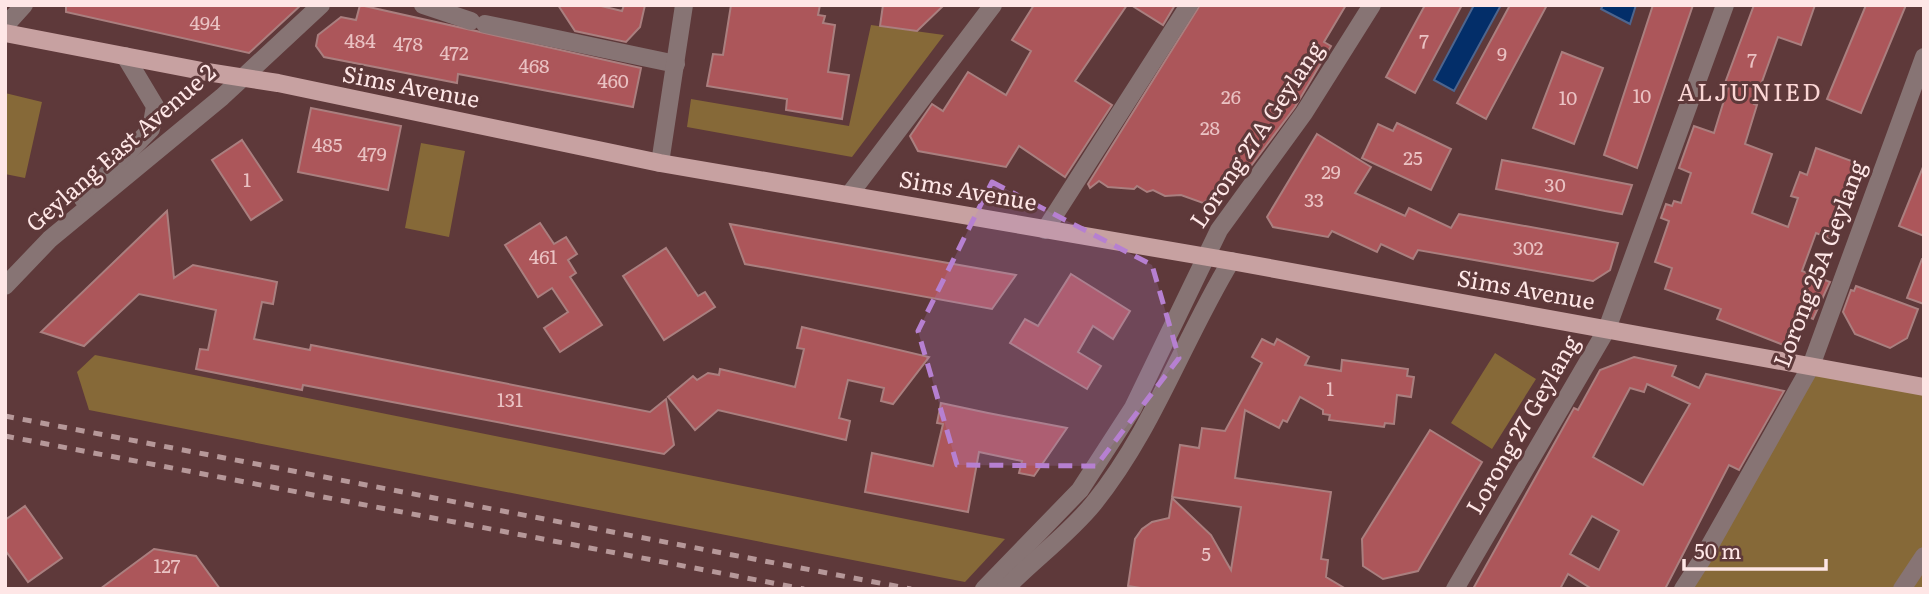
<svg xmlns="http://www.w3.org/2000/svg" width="1929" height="594" font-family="Literata,serif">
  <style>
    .green { fill: #866938 }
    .water { fill: #032e69; stroke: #4e658e; stroke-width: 2 }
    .building { fill: #ac565a; stroke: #aa7f7f; stroke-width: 2; fill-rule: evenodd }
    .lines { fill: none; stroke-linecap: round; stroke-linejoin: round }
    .street { stroke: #877474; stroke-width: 18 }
    .primary { stroke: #c7a1a1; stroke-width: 18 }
    .rail { stroke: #b69899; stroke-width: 5; stroke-dasharray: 9 9; stroke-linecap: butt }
    .marked { fill: #b680d1; fill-opacity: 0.2; stroke: #b680d1; stroke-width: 5; stroke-dasharray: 14 9; stroke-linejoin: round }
    .labels { text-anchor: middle; stroke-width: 6; stroke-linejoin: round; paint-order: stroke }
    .number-label { font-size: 19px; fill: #eac2c3 }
    .street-label { font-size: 23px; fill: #fee6e6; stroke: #5e393a }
    .neighbourhood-label { font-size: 24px; letter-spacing: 2px; fill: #fcd7d6; stroke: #5e393a }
  </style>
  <rect width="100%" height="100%" fill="#5e393a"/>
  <g class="green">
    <polygon points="871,25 944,35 852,157 687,127 691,99 849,126"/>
    <polygon points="5,93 42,102 25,178 5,174"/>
    <polygon points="421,143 465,151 449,237 405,228"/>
    <polygon points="1495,353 1536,379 1492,449 1451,423"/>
    <polygon points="95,355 1005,539 965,582 89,410 77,372"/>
    <polygon points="1811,366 1924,387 1924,589 1688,589"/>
  </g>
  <g class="water">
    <polygon points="1474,5 1501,5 1454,91 1434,80"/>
    <polygon points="1603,5 1636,5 1630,24 1601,9"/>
  </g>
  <g class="building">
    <polygon points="66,5 301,5 249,53 66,12"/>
    <polygon points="360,5 641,68 633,107 458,74 457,83 324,57 316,46 318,35 341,17 356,20"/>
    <polygon points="558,5 597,5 622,11 624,5 645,5 640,27 626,42 575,31"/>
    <polygon points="731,5 820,5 818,15 825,16 823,23 835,25 828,72 849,75 842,119 786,110 787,99 707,86 713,54 723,55"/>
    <polygon points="883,5 944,5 917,31 880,26"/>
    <polygon points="1034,5 1127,5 1075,81 1112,105 1065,177 1019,146 1006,167 918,151 910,136 932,104 943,111 968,72 1006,95 1031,51 1012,40"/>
    <polygon points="1131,5 1175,5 1163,25"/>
    <polygon points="1200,5 1346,5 1324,42 1331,46 1295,107 1251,166 1246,163 1221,199 1213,196 1203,203 1181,195 1165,196 1153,190 1147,192 1137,186 1134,189 1108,187 1099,181 1090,188 1088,184"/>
    <polygon points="1425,5 1462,5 1415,93 1386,77"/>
    <polygon points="1510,5 1547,5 1486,119 1457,103"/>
    <polygon points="1653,5 1693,5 1637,168 1604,155"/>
    <polygon points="1754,5 1815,5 1801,45 1778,37 1754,104 1757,105 1745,144 1772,154 1752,213 1788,227 1798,198 1791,196 1800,172 1807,175 1816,148 1857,163 1829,238 1816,233 1802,271 1830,282 1828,286 1813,319 1799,313 1786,346 1717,319 1721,309 1665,289 1672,268 1655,262 1669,221 1661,218 1666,204 1672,206 1674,201 1681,203 1691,173 1679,168 1694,126 1714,133 1729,84 1725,83"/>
    <polygon points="1866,5 1906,5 1861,113 1827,99"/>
    <polygon points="1562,52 1603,68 1574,144 1533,128"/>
    <polygon points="311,108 401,126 388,190 298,172"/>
    <polygon points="1397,123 1451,149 1431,190 1362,158 1378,124 1393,131"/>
    <polygon points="1317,134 1371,167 1355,193 1405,216 1409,208 1451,228 1459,214 1618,243 1610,270 1593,281 1418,250 1413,259 1381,244 1377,252 1332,231 1328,237 1273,227 1267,217"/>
    <polygon points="242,140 282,200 251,220 212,160"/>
    <polygon points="1502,160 1561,171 1632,185 1622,214 1605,211 1496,189"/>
    <polygon points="1923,167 1924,167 1924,236 1899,226"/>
    <polygon points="167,211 174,278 193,265 277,282 273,304 262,302 254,339 310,350 311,345 650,412 666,399 674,445 664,454 303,385 302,390 196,369 200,349 208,350 216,310 139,294 84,346 41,332"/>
    <polygon points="540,223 554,244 566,237 577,254 568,260 576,273 570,277 602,325 560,352 544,328 568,312 552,288 538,297 505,245"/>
    <polygon points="730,224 914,257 1016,275 992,309 745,264"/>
    <polygon points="666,248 698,296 705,292 715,307 664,340 623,276"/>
    <polygon points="1922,259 1924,259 1924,304 1907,298"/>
    <polygon points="1071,274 1130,311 1113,339 1093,326 1078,352 1101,366 1087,389 1010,343 1025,319 1038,326"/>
    <polygon points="1856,286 1918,309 1907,338 1890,348 1855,334 1843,312 1851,290 1854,291"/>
    <polygon points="802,327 929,357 893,404 881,401 884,388 848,380 839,418 850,421 846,440 718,410 695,430 668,397 693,376 697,380 708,373 719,375 720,369 795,387 804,349 797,348"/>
    <polygon points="1262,339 1274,345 1277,339 1309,357 1305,365 1341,371 1342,360 1408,369 1407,376 1414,377 1411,397 1397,395 1394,424 1385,423 1384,427 1329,420 1330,415 1323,414 1323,410 1300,397 1287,422 1283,420 1279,428 1245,410 1235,478 1331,492 1321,559 1328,560 1326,577 1346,589 1147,589 1128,586 1135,539 1142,529 1152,522 1169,518 1172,498 1211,535 1231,570 1241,507 1172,497 1180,445 1199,448 1202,428 1225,431 1262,363 1252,357"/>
    <path d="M1634,357L1676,366L1672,376L1699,388L1706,374L1784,391L1739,470L1729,465L1665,589H1592L1568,574L1560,589H1473L1574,408L1578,410L1600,370ZM1647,384L1690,404L1643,485L1593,457L1630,388L1644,392ZM1592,516L1619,531L1599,570L1570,554Z"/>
    <polygon points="941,403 988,413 1067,428 1034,476 1019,473 1022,461 979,452 968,512 865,492 872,453 933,466 943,424 937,423"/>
    <polygon points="1430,430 1482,462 1418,571 1383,579 1363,566 1362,539"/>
    <polygon points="25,506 62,558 28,582 5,550 5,520"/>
    <polygon points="154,549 196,556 220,589 100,589"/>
  </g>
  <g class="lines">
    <g class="street">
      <polyline points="423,5 471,21"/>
      <polyline points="485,24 676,64"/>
      <polyline points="5,26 24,5"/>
      <polyline points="660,163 684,5"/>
      <polyline points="849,195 993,5"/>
      <polyline points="83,199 151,129 155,106 125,56"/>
      <polyline points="1045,230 1189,5"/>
      <polyline points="5,286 50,239 222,97 321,5"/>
      <polyline points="984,589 1080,490 1133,408 1219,230 1304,113 1372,5"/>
      <path d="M1005,589C1033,560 1068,535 1094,503C1153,430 1183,340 1231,261"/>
      <polyline points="1455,589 1607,329 1725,5"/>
      <polyline points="1683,589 1701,561 1811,366 1924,57"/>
      <polyline points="1902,589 1924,556"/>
    </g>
    <polyline class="primary" points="5,33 207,72 278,83 660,163 1231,261 1924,387"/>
    <g class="rail">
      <polyline points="5,416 911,589"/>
      <polyline points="5,436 804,589"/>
    </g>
  </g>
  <path class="marked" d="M992,182L1152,265L1179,358L1096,466L957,465L918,331Z"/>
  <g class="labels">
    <g class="number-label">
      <text x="205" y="30">494</text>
      <text x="360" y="48">484</text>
      <text x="1424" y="48">7</text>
      <text x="408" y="51">478</text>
      <text x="454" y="60">472</text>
      <text x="1502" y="61">9</text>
      <text x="1752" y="67">7</text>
      <text x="534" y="73">468</text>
      <text x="613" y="88">460</text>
      <text x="1642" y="103">10</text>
      <text x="1231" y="104">26</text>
      <text x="1568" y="105">10</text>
      <text x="1210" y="135">28</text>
      <text x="327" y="152">485</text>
      <text x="372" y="161">479</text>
      <text x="1413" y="165">25</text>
      <text x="1331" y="179">29</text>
      <text x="247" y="187">1</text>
      <text x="1555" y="192">30</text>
      <text x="1314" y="207">33</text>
      <text x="1528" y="255">302</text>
      <text x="543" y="264">461</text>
      <text x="1330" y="396">1</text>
      <text x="510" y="407">131</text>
      <text x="1206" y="561">5</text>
      <text x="167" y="573">127</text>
    </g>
    <g class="street-label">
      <text transform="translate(411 87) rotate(11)" y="8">Sims Avenue</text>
      <text transform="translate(1257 135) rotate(-56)" y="8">Lorong 27A Geylang</text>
      <text transform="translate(121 148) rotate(-41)" y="8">Geylang East Avenue 2</text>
      <text transform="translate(968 191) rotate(10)" y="8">Sims Avenue</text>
      <text transform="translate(1820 264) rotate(-69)" y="8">Lorong 25A Geylang</text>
      <text transform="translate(1526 290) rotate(10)" y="8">Sims Avenue</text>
      <text transform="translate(1523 425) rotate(-60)" y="8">Lorong 27 Geylang</text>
    </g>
    <g class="neighbourhood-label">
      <text x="1750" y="101">ALJUNIED</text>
    </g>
  </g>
  <rect width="1929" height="594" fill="none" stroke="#fee6e6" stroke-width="14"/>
  <path d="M1684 559v10h142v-10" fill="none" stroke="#fee6e6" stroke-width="3.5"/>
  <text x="1694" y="559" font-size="21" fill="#fee6e6" stroke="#5e393a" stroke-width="5" paint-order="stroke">50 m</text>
</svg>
